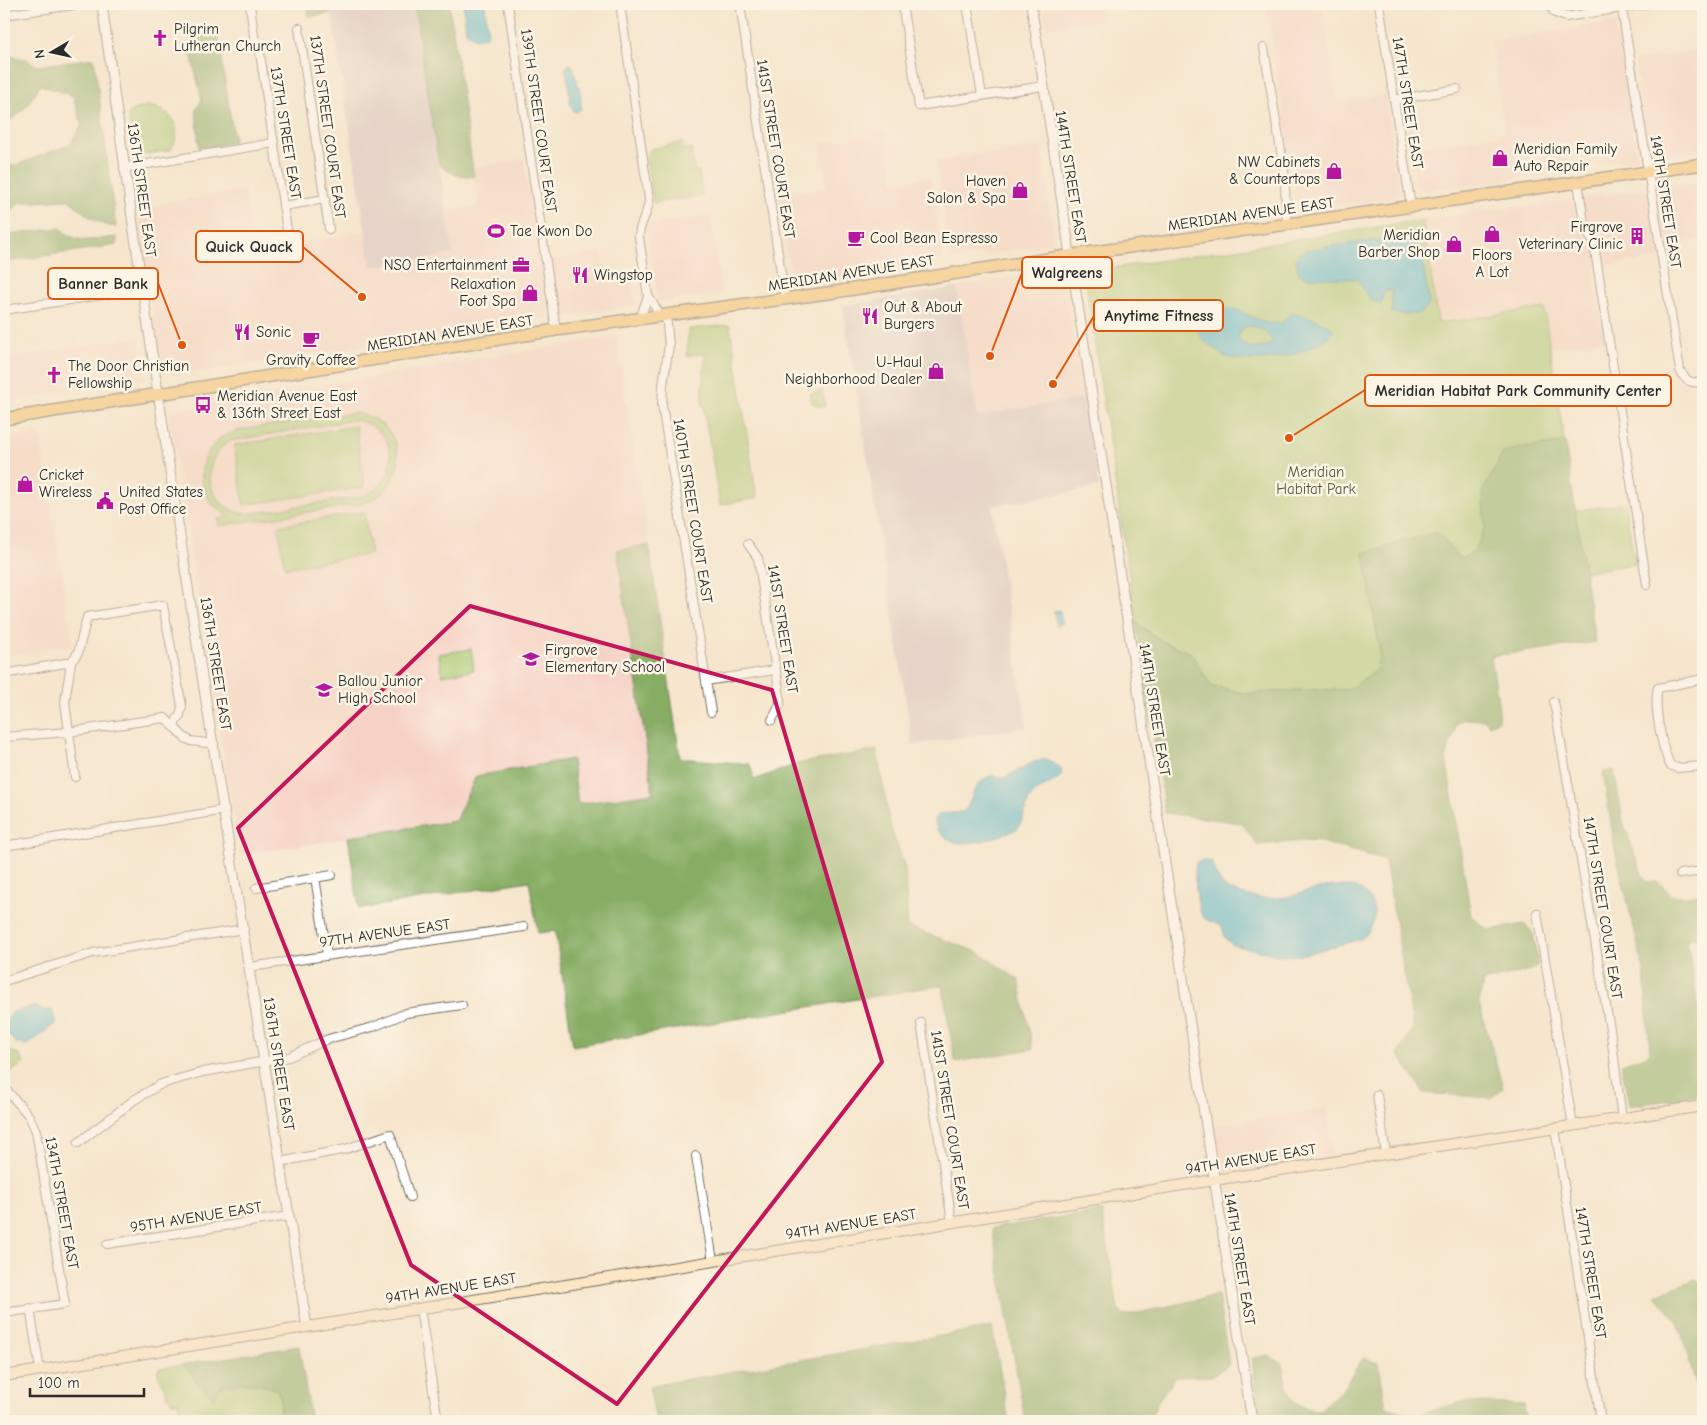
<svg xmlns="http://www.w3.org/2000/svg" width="1707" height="1425" font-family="'Comic Neue',sans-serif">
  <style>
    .built { fill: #f6d2c5 }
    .industrial { fill: #d1bfbf }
    .green { fill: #a8c972; stroke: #6a7a4e; fill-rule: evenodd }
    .forest { fill: #86ad64; stroke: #586c48 }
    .water { fill: #4fb6cd; stroke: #3d707c; fill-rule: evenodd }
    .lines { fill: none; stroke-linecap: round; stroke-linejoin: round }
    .minor-casing { stroke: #726c64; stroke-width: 10 }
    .tertiary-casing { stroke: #726c64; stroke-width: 11 }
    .secondary-casing { stroke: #726c64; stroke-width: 12 }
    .primary-casing { stroke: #726c64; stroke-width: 14 }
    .minor { stroke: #fff; stroke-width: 8 }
    .tertiary { stroke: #fff; stroke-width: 9 }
    .secondary { stroke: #fce6c4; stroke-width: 10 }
    .primary { stroke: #f7c06c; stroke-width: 11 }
    .marked { fill: none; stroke: #c2185b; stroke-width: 4; stroke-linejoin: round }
    .labels { text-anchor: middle; stroke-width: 5; stroke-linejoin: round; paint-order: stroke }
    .poi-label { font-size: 15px; fill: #2b2b2b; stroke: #fcf5e5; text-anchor: start }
    .street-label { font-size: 15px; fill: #2b2b2b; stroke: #fcf5e5 }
    .park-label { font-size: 15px; fill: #505a40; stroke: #fcf5e5 }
    .leader { fill: none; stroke: #df570e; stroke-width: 2 }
    .callout-dot { fill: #df570e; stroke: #fcf5e5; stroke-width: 2 }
    .callout { fill: #fcf5e5; stroke: #df570e; stroke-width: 2 }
    .callout-label { font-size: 16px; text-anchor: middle; font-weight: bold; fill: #2b2b2b }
  </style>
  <rect width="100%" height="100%" fill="#fcf5e5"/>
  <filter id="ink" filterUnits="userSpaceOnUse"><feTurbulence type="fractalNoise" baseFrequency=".02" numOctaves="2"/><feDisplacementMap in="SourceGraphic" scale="10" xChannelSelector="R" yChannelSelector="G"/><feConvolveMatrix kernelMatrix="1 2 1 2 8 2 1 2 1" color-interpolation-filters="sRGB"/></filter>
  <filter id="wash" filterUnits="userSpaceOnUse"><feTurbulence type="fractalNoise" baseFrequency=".0096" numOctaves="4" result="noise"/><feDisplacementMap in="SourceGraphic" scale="20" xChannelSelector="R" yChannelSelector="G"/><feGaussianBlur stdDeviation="1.12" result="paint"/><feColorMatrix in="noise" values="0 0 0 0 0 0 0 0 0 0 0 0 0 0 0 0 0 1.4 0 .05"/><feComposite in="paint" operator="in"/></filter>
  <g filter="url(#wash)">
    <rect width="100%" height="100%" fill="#f6e6cd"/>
    <g class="built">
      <polygon points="1043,4 1101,4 1103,20 1047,28"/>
      <polygon points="1266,4 1322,4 1337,103 1385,96 1400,193 1396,198 1298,210"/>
      <polygon points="1616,22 1637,158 1591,165 1579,170 1530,177 1426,190 1421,190 1417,186 1411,148 1505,134 1491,41"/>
      <polygon points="1703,50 1703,150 1658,156 1648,146 1635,60"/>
      <polygon points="885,132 894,183 930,177 944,260 797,285 792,280 778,195 827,187 820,144"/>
      <polygon points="1041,146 1054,239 1052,244 952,260 936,161"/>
      <polygon points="524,159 549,318 176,375 167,372 162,365 137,208 244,190 253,250 366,232 372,267 453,254 446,211 479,206 473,167"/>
      <polygon points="1703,182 1703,239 1666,245 1668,257 1593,268 1604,339 1550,347 1544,308 1438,323 1423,220"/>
      <polygon points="710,216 722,293 658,302 646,225"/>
      <polygon points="602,252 606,279 630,275 636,305 558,318 549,261"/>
      <polygon points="1053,270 1064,281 1084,398 977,417 957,287"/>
      <polygon points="616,336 649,545 617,551 653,793 578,804 572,760 476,776 455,821 240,855 170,420 172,411"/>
      <polygon points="139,337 146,379 4,402 4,359"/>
      <polygon points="39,432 73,645 4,656 4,437"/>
      <polygon points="1327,1109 1333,1157 1223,1174 1217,1169 1210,1126"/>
    </g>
    <g class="industrial">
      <polygon points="330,4 414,4 453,254 371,267"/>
      <polygon points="957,287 977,416 1084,398 1099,487 992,506 1027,727 913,745 843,306"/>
    </g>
    <g class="green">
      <path d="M148,106C172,109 184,128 171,150L136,156L133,153L128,114L132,110Z"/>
      <polygon points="682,142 683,149 691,148 694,171 699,171 702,196 653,203 646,157 651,149"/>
      <polygon points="1423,220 1438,323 1544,308 1575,511 1625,503 1635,564 1584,572 1595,642 1375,672 1348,690 1298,690 1249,694 1211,686 1191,653 1163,642 1136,623 1085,276 1094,271"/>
      <polygon points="730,325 757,498 720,505 702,399 705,353 687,356 688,329"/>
      <polygon points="822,391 825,406 820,407 812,403 810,394"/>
      <path d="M354,413C409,419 414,490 360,504L219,526L218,519L228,517L210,502L202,482V468L207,454L220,438L240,430ZM354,420C400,426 404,485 359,497L247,514C207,510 196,462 230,441Z"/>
      <polygon points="356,426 365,487 244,505 234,445"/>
      <polygon points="364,512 371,554 285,568 278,526"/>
      <polygon points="471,649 474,670 442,675 439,654"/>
      <polygon points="9,1051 18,1054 24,1063 4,1077 4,1055"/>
      <path d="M182,1365C194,1372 196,1385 209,1391C233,1383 253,1380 277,1389L281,1399L279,1421H181L178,1402H171L157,1372L159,1368Z"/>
    </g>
    <g class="forest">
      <polygon points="307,4 330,4 332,13 309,17"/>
      <polygon points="414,4 449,4 474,177 456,175 439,165"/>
      <polygon points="214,26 217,28 234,140 233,143 199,148 196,109 202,100 191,54 193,31"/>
      <path d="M4,55L26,59L37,66L94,58L116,227C96,225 84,213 69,200L18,203L4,224L8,235L61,228C76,246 95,239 117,237V245L4,262V166L16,165L69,145L82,125L73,96L40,85C30,102 22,116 4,124Z"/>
      <polygon points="1565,442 1595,642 1491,656 1499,708 1498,721 1489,725 1485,720 1463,719 1456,725 1446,758 1471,916 1488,930 1524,924 1533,932 1538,965 1531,970 1483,982 1479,1003 1503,1088 1491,1098 1424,1093 1398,1054 1413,1027 1385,860 1314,840 1257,845 1242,823 1165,813 1136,623 1163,642 1191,653 1211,686 1249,694 1298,690 1348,690 1375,672 1380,654 1364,553 1434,533 1440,534 1458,557 1461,558 1474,552 1485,527 1482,492 1504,451"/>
      <polygon points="649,545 680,758 750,764 754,780 799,763 877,750 890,825 905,867 908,927 978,952 1019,980 1033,1049 955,1062 942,985 573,1046 555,931 538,933 529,881 359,909 348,837 455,821 476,776 572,759 578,804 653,793 617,550"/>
      <polygon points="1614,770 1623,822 1642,874 1647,882 1657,881 1673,896 1699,895 1703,936 1687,939 1703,1039 1703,1095 1629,1106 1621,1064 1650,1054 1644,970 1615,850 1603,772"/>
      <polygon points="1102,1211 1118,1309 1124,1316 1218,1295 1229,1364 1213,1376 1176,1377 1157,1402 1150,1421 1025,1421 992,1228"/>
      <polygon points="1696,1279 1703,1285 1703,1409 1678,1322 1655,1295"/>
      <polygon points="992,1327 1009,1421 656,1421 649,1386"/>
      <path d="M299,1346L311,1421H279L281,1399L277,1390C265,1384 234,1379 222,1386C218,1389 216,1395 214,1399C209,1392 204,1391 199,1385C192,1377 191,1371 182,1365Z"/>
      <path d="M1268,1356L1282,1363C1288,1390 1287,1408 1320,1410L1342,1390L1363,1358L1379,1363L1386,1407L1414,1415L1463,1402L1524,1405L1526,1421H1260L1252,1358Z"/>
    </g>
    <g class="water">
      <polygon points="463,4 485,4 488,33 485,37 476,39 466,32"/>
      <path d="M569,64L573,66L581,96V109L577,112L573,111C568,99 570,84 565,69Z"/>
      <path d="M1404,236L1412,238L1421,250L1429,301C1427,318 1405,315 1392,313V291H1384L1381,305L1369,298L1357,279L1306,277L1299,274L1296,258L1305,250Z"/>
      <path d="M1235,309L1266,323L1280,324C1284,322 1285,318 1288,315C1295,310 1328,323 1333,329L1332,333C1309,356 1256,366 1226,357C1222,356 1218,351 1214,348C1202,341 1196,335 1199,321C1209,309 1221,309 1235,309ZM1247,326C1258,325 1269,333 1273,343C1262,350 1244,351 1238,337L1241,330Z"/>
      <polygon points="1060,610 1062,624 1056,625 1054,611"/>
      <path d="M1047,759L1061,768L1062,775C1053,784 1040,787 1032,796C1024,806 1025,819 1017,829C1001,836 966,849 949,840C944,837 940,833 937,830L935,820L939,814L963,812C976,798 968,788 991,775L1004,778L1033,762Z"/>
      <path d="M1203,860L1212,862C1214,867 1215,874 1219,880C1224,888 1235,893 1245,895C1288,908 1315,880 1351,887C1377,891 1382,925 1361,939L1302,955L1283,956L1233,945L1225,938L1222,926C1216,923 1206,922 1202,915C1197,908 1192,867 1197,862Z"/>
      <path d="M34,1006L43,1010H52L56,1023L28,1045C14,1046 7,1036 5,1023L11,1013Z"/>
    </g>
  </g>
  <g filter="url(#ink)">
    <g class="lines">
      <g class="minor-casing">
        <g id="minor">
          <polyline points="250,4 254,36 260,53 288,237"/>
          <polyline points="508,4 556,330"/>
          <path d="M620,4L649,199C649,213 639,223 639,237L648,296L661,316"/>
          <polyline points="740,4 785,299"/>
          <polyline points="902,4 919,106 1043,86"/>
          <polyline points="967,4 982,96"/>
          <polyline points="1379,4 1411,206"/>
          <polyline points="1549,4 1555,13 1566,17 1646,4"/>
          <path d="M1622,9L1680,370C1685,381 1691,384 1703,382"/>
          <polyline points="4,15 81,4"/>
          <polyline points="299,28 329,229"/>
          <polyline points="1264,48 1284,169 1287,224"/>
          <polyline points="1394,100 1457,89"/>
          <polyline points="124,168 274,143"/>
          <polyline points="1578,182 1584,223 1594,244 1647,585"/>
          <polyline points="283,206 325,199"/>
          <polyline points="4,310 142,289"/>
          <polyline points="666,315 669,345 663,385 662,405 711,712"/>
          <polyline points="640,319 648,296"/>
          <polyline points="748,544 758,558 780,696 780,705 772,720"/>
          <polyline points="71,662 78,653 87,617 163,605 182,706 180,715 174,725"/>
          <polyline points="71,662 65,702 75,777"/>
          <polyline points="4,674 71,662"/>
          <path d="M1703,679L1658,688C1653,705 1662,748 1670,765L1677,768L1703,766"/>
          <polyline points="706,681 775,670"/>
          <polyline points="1554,702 1611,1035 1622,1119"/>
          <polyline points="4,737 68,732 165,718 185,738 191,741 214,744"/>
          <polyline points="4,846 225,810"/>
          <polyline points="1680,874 1703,871"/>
          <polyline points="315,877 327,955"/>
          <polyline points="256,888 332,875"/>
          <polyline points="1537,913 1573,1126"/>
          <polyline points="250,967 524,927"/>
          <polyline points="4,981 93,953 244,929"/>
          <polyline points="921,1023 952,1222"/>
          <polyline points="4,1087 29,1116 36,1131 65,1304 4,1313"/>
          <polyline points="1377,1095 1386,1154"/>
          <polyline points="1555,1128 1601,1421"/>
          <polyline points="78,1143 134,1100 161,1084 203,1072 289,1057 328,1039 373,1027 406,1013 462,1005"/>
          <polyline points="696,1156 713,1261"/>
          <polyline points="280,1162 346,1149 390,1134 410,1197"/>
          <polyline points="107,1244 289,1216"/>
          <polyline points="30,1308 40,1370"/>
          <polyline points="420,1309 438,1421"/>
        </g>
      </g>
      <g class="tertiary-casing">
        <g id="tertiary">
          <path d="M102,4C162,446 236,886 307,1327"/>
          <polyline points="1031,4 1252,1421"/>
        </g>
      </g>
      <g class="secondary-casing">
        <polyline id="secondary" points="4,1376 1214,1180 1703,1106"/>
      </g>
      <g class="primary-casing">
        <polyline id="primary" points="4,419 556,330 828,293 1060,257 1703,164"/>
      </g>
      <use href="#minor" class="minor"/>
      <use href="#tertiary" class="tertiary"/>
      <use href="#secondary" class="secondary"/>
      <use href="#primary" class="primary"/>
    </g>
  </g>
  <path d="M0 0H1707V1425H0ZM470,606L772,690L882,1062L617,1404L411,1265L238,828Z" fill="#f6e6cd" fill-opacity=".55" fill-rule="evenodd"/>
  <path class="marked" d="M470,606L772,690L882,1062L617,1404L411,1265L238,828Z"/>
  <defs>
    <g id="church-bare" transform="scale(1.35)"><path d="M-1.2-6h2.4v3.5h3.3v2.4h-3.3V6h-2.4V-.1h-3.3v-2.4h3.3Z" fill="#b5179e" stroke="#fcf5e5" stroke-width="2.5" paint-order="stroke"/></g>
    <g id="shop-bare" transform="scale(1.35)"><path d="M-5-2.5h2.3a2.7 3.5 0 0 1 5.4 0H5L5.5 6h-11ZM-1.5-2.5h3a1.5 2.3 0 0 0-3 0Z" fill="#b5179e" stroke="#fcf5e5" stroke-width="2.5" paint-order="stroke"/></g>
    <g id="stadium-bare" transform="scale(1.35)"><path d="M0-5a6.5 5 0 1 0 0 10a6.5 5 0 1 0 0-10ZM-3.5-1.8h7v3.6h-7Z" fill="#b5179e" stroke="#fcf5e5" stroke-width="2.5" paint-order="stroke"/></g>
    <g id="building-bare" transform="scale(1.35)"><path d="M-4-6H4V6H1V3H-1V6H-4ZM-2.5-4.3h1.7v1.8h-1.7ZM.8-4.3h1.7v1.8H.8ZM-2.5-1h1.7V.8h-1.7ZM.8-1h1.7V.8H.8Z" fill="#b5179e" stroke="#fcf5e5" stroke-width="2.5" paint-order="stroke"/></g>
    <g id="cafe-bare" transform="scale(1.35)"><path d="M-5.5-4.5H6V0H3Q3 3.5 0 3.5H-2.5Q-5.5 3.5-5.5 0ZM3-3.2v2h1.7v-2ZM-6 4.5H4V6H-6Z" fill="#b5179e" stroke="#fcf5e5" stroke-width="2.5" paint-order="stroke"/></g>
    <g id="office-bare" transform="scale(1.35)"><path d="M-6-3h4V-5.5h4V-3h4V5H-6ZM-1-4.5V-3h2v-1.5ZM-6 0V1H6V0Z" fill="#b5179e" stroke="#fcf5e5" stroke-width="2.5" paint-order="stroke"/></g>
    <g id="restaurant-bare" transform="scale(1.35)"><path d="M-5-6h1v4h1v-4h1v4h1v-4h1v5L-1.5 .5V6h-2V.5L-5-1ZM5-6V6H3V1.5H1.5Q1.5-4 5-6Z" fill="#b5179e" stroke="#fcf5e5" stroke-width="2.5" paint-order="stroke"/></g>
    <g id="bus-bare" transform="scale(1.35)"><path d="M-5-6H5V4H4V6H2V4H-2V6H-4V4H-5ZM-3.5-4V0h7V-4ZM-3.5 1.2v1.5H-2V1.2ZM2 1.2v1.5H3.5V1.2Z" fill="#b5179e" stroke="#fcf5e5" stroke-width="2.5" paint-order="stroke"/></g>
    <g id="civic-bare" transform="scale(1.35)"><path d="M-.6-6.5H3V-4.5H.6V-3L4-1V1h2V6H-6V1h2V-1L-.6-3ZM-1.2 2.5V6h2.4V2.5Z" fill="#b5179e" stroke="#fcf5e5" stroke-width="2.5" paint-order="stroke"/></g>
    <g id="school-bare" transform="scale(1.35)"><path d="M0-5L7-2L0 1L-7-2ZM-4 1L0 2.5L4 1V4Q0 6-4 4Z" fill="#b5179e" stroke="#fcf5e5" stroke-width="2.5" paint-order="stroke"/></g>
  </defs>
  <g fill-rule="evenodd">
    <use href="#church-bare" x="160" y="38"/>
    <use href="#shop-bare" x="1500" y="158"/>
    <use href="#shop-bare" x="1334" y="171"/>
    <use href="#shop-bare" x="1020" y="190"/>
    <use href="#stadium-bare" x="496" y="231"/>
    <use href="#shop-bare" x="1492" y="234"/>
    <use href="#building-bare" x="1637" y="236"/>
    <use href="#cafe-bare" x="856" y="238"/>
    <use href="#shop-bare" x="1454" y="244"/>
    <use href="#office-bare" x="521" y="265"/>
    <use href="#restaurant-bare" x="580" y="275"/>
    <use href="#shop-bare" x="530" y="293"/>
    <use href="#restaurant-bare" x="870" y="316"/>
    <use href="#restaurant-bare" x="242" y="332"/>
    <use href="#cafe-bare" x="311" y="339"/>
    <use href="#shop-bare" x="936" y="371"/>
    <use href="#church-bare" x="54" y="375"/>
    <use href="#bus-bare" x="203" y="405"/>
    <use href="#shop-bare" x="25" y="484"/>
    <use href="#civic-bare" x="105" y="501"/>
    <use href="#school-bare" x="531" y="659"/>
    <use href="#school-bare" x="324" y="690"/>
  </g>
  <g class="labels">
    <g class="poi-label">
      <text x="174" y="34">Pilgrim<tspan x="174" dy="17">Lutheran Church</tspan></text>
      <text x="1514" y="154">Meridian Family<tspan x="1514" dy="17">Auto Repair</tspan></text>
      <text x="1320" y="167" text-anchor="end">NW Cabinets<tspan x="1320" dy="17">&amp; Countertops</tspan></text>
      <text x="1006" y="186" text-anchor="end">Haven<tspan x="1006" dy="17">Salon &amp; Spa</tspan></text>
      <text x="1623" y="232" text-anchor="end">Firgrove<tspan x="1623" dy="17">Veterinary Clinic</tspan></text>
      <text x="510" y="236">Tae Kwon Do</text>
      <text x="1440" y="240" text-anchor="end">Meridian<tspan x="1440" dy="17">Barber Shop</tspan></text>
      <text x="870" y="243">Cool Bean Espresso</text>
      <text x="1492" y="260" text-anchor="middle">Floors<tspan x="1492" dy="17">A Lot</tspan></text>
      <text x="507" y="270" text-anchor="end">NSO Entertainment</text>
      <text x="594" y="280">Wingstop</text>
      <text x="516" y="289" text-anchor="end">Relaxation<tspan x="516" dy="17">Foot Spa</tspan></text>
      <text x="884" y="312">Out &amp; About<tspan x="884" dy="17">Burgers</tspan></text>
      <text x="256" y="337">Sonic</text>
      <text x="311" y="365" text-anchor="middle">Gravity Coffee</text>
      <text x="922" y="367" text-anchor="end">U-Haul<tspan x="922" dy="17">Neighborhood Dealer</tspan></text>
      <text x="68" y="371">The Door Christian<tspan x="68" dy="17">Fellowship</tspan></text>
      <text x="217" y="401">Meridian Avenue East<tspan x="217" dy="17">&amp; 136th Street East</tspan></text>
      <text x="39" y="480">Cricket<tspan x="39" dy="17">Wireless</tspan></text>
      <text x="119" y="497">United States<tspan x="119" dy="17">Post Office</tspan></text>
      <text x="545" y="655">Firgrove<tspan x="545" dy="17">Elementary School</tspan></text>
      <text x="338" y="686">Ballou Junior<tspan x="338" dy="17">High School</tspan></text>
    </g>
    <g class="street-label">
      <text transform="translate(1408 103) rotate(81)" y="5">147TH STREET EAST</text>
      <text transform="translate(539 121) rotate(82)" y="5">139TH STREET COURT EAST</text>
      <text transform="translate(328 127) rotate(82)" y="5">137TH STREET COURT EAST</text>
      <text transform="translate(286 133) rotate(81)" y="5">137TH STREET EAST</text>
      <text transform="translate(776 149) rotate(81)" y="5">141ST STREET COURT EAST</text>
      <text transform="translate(1071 177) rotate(81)" y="5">144TH STREET EAST</text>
      <text transform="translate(142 190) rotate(82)" y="5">136TH STREET EAST</text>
      <text transform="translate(1666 202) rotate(81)" y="5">149TH STREET EAST</text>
      <text transform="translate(1251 214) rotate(-8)" y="5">MERIDIAN AVENUE EAST</text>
      <text transform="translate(851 273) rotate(-9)" y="5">MERIDIAN AVENUE EAST</text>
      <text transform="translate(450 333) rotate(-9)" y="5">MERIDIAN AVENUE EAST</text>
      <text transform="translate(693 511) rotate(81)" y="5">140TH STREET COURT EAST</text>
      <text transform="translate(783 629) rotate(81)" y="5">141ST STREET EAST</text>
      <text transform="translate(216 664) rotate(81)" y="5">136TH STREET EAST</text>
      <text transform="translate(1155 710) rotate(81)" y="5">144TH STREET EAST</text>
      <text transform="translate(1603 908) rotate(81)" y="5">147TH STREET COURT EAST</text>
      <text transform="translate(385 933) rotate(-8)" y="5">97TH AVENUE EAST</text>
      <text transform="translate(279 1064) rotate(81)" y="5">136TH STREET EAST</text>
      <text transform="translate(950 1120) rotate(81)" y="5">141ST STREET COURT EAST</text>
      <text transform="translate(1251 1159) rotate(-9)" y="5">94TH AVENUE EAST</text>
      <text transform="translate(62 1203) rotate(80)" y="5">134TH STREET EAST</text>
      <text transform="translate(196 1217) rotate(-9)" y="5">95TH AVENUE EAST</text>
      <text transform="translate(851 1224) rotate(-9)" y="5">94TH AVENUE EAST</text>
      <text transform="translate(1240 1259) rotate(81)" y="5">144TH STREET EAST</text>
      <text transform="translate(1591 1273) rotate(81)" y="5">147TH STREET EAST</text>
      <text transform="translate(451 1288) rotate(-9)" y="5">94TH AVENUE EAST</text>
    </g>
    <g class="park-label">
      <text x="1316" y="477">Meridian<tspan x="1316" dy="17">Habitat Park</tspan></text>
    </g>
  </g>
  <path class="leader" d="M362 297L303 247M990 356L1022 273M182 345L158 283M1053 384L1094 316M1289 438L1365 390"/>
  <g class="callout-dot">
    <circle cx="362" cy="297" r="5"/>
    <circle cx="990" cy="356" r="5"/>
    <circle cx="182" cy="345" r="5"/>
    <circle cx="1053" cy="384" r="5"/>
    <circle cx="1289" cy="438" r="5"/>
  </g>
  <g class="callout">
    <rect x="196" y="231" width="107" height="31" rx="5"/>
    <rect x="1022" y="257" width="90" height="31" rx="5"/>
    <rect x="48" y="268" width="110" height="31" rx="5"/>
    <rect x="1094" y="300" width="129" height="31" rx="5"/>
    <rect x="1365" y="375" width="306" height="31" rx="5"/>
  </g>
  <g class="callout-label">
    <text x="249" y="252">Quick Quack</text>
    <text x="1067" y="278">Walgreens</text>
    <text x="103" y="289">Banner Bank</text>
    <text x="1159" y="321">Anytime Fitness</text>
    <text x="1518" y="396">Meridian Habitat Park Community Center</text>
  </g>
  <rect width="1707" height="1425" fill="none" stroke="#fcf5e5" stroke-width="20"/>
  <g transform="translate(52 52) rotate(261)" stroke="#fcf5e5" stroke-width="4" paint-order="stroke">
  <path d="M0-4L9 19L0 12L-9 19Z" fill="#2b2b2b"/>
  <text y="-8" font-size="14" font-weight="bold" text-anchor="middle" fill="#2b2b2b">N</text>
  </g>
  <path d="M30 1388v8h114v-8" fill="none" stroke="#2b2b2b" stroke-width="2.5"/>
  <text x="38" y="1388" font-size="15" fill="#2b2b2b" stroke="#fcf5e5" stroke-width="4" paint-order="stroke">100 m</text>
</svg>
